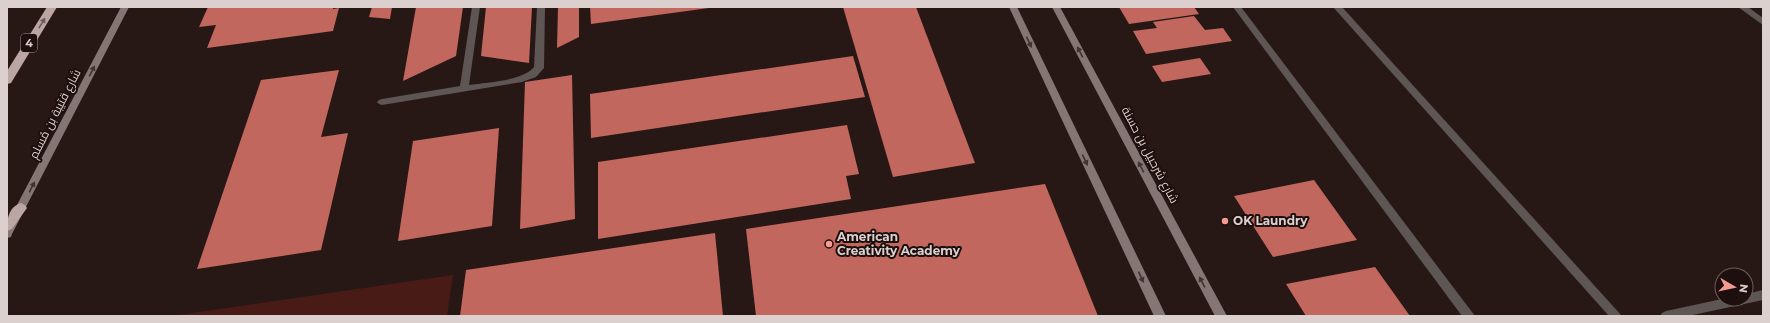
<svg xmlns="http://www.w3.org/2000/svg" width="1770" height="323" font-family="Montserrat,Cairo,sans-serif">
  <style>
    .green { fill: #491b17 }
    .building { fill: #c2675e }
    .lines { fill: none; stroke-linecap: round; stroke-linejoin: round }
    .lane { fill: #5e5654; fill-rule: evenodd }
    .street { fill: #5e5654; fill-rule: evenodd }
    .secondary { fill: #847674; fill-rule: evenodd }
    .highway { fill: #bba6a3; fill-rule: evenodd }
    .oneway { fill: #6c5a58 }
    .oneway2 { fill: #413331 }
    .poi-dot { fill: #f59c92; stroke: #1d0f0d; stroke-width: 1.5 }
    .labels { text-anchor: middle; stroke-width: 4; stroke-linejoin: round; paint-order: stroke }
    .shield { fill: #1d0f0d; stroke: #a29694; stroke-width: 1 }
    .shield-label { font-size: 11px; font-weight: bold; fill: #dbd0ce }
    .street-label { font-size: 12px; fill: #dbd0ce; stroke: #1d0f0d }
    .poi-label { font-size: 12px; font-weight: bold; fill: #dbd0ce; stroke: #1d0f0d; text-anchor: start }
  </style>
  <rect width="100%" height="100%" fill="#271816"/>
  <polygon class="green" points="453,275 447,316 172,316"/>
  <g class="building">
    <polygon points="208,7 333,7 333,9 339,8 333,31 207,48 216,25 199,27"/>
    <polygon points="372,7 392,7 390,19 369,17"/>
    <polygon points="416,7 463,7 456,56 403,81"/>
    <polygon points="486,7 532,7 529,63 481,56"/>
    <polygon points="558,7 579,7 579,37 557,48"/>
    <polygon points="590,7 709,7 709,8 591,24"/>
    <polygon points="843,7 916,7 975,163 893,177"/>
    <polygon points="1119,7 1194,7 1199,14 1129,24"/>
    <polygon points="1194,16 1205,30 1223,28 1232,41 1146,54 1133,31 1157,28 1153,22"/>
    <polygon points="853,56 865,97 591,138 590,94"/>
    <polygon points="1200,58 1211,74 1162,82 1152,66"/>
    <polygon points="339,70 321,137 348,133 321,250 197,269 261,80"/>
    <polygon points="572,75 575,219 520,229 525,82"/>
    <polygon points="847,125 859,174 846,176 851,199 598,239 598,162"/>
    <polygon points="499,128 492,226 398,241 413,141"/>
    <polygon points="1314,180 1357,240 1273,257 1234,196"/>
    <polygon points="1045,184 1098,316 756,316 746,229"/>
    <polygon points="715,233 723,316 460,316 466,270"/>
    <polygon points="1375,267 1410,316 1306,316 1286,284"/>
  </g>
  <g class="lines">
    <g class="lane">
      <path d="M472,7H480L469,85C487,82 523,81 534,67L537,7H545L544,68L536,77L522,82L382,105L379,104L377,102L379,100L382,99L460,86Z"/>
      <polygon points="1233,7 1241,7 1475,316 1462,316"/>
      <polygon points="1333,7 1342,7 1622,316 1609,316"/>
      <polygon points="1763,290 1763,300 1688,316 1660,316 1662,313 1666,311 1722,299 1746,299 1746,294"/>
    </g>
    <polygon class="street" points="1738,7 1748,7 1763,18 1763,25"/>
    <g class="secondary">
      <polygon points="121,7 129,7 12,234 11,237 7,238 7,224"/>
      <polygon points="1009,7 1017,7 1166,316 1154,316"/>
      <polygon points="1052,7 1060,7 1227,316 1215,316"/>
    </g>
    <g class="highway">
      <polygon points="47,7 57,7 11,83 7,84 7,71"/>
      <path d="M21,203L25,205L27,208L12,229L7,231C7,220 8,207 21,203Z"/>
    </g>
  </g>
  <defs><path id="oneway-solid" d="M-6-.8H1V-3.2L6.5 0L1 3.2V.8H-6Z"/></defs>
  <use class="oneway" href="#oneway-solid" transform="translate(42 23) rotate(-59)"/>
  <g class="oneway2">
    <use href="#oneway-solid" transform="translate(1029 42) rotate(65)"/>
    <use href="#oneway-solid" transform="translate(1080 52) rotate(-118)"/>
    <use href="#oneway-solid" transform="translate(92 71) rotate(-63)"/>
    <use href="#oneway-solid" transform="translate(1085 160) rotate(65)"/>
    <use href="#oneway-solid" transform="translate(1141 167) rotate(-118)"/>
    <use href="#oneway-solid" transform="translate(32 187) rotate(-63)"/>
    <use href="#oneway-solid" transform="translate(1141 277) rotate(65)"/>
    <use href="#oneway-solid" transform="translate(1202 282) rotate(-118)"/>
  </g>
  <g class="poi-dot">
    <circle cx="1225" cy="221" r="4"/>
    <circle cx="829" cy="244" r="4"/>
  </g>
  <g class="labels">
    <rect class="shield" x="21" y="34" width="16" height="18" rx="3"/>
    <g class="shield-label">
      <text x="29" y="47">4</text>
    </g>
    <g class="street-label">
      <text transform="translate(55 114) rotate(-63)" y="4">شارع قتيبة بن مُسلم</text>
      <text transform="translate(1150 155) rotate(62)" y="4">شارع شرحبيل بن حسنة</text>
    </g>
    <g class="poi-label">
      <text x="1233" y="225">OK Laundry</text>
      <text x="837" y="241">American<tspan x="837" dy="14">Creativity Academy</tspan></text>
    </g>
  </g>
  <rect width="1770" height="323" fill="none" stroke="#dbd0ce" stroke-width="16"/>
  <g transform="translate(1734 287) rotate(99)"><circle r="19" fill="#1d0f0d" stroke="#695c5a"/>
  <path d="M0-3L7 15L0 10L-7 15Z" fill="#f59c92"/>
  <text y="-6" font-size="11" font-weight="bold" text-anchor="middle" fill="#dbd0ce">N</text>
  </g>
</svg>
